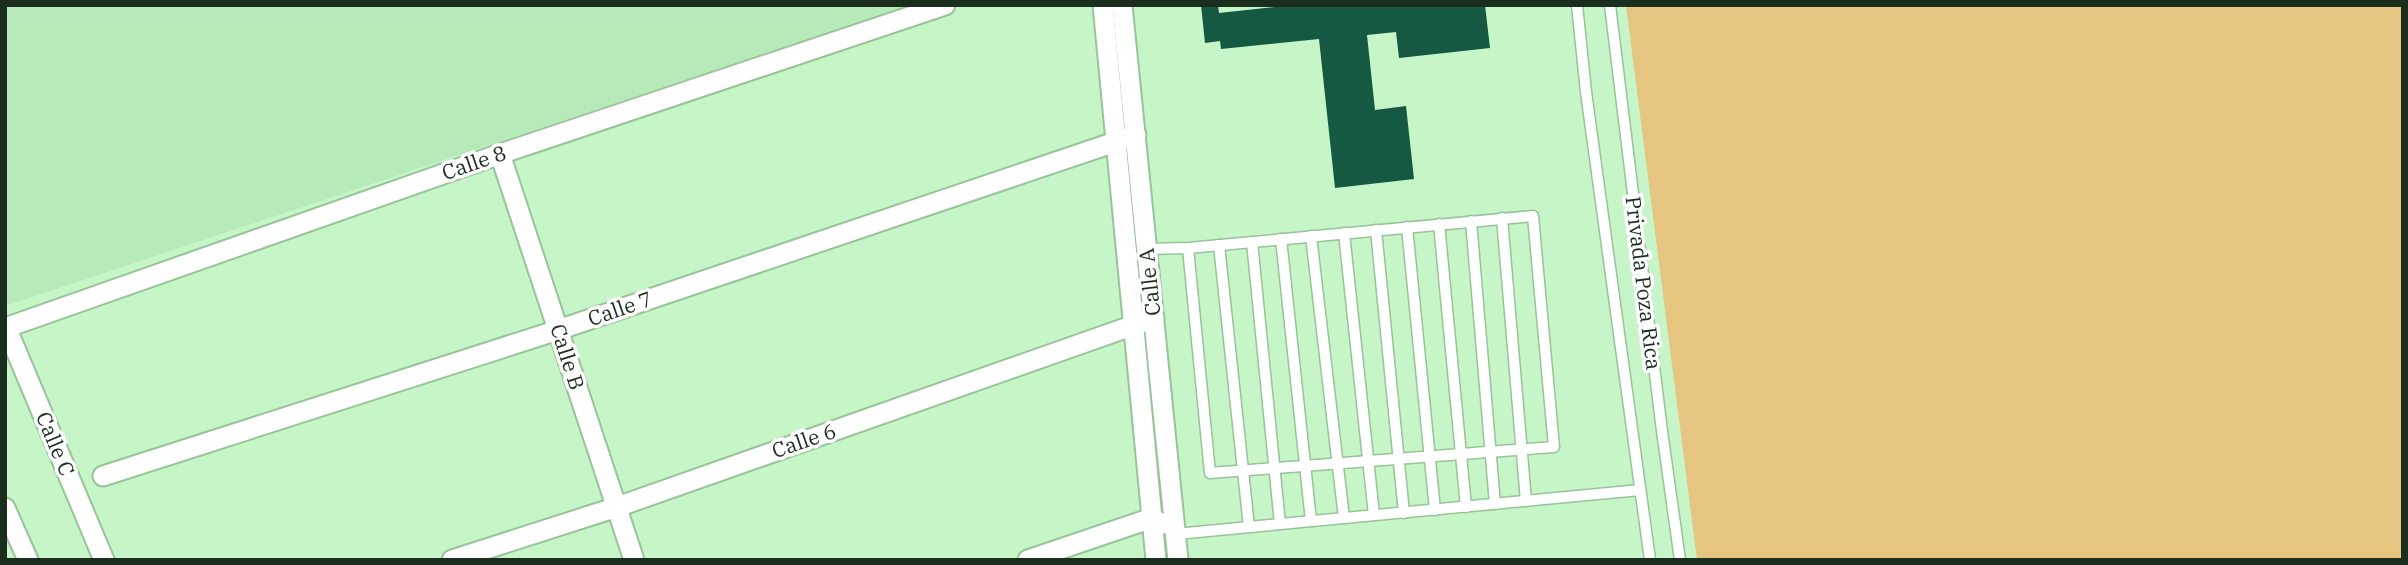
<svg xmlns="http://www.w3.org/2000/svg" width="2408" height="565" font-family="'IBM Plex Serif',serif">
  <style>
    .built { fill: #b7eab9 }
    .green { fill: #e5c580 }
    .building { fill: #155942 }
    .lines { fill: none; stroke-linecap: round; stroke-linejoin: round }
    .lane-casing { stroke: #97c498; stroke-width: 13 }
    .street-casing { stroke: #97c498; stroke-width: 23 }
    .lane { stroke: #fff; stroke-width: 10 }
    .street { stroke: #fff; stroke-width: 19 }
    .labels { text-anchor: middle; stroke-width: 7; stroke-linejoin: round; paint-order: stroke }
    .street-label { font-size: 21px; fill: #1b2d1c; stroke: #fff }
  </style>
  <rect width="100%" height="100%" fill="#c6f5c8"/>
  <polygon class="built" points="5,5 910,5 5,306"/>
  <polygon class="green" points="1626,5 2403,5 2403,560 1697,560"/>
  <polygon class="building" points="1201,5 1218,5 1219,13 1293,5 1485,5 1490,48 1399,58 1396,32 1367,35 1375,110 1406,106 1414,179 1335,188 1319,39 1221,49 1220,41 1205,43"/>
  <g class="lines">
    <g class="lane-casing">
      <g id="lane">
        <polyline points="1577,5 1586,92 1650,560"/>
        <polyline points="1610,5 1662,431 1680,560"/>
        <polyline points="1502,218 1526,501"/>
        <polyline points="1471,221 1495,504"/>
        <polyline points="1439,224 1466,507"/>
        <polyline points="1407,227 1435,510"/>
        <polyline points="1376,230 1404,513"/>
        <polyline points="1344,233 1374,515"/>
        <polyline points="1311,236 1344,518"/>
        <polyline points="1281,239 1311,521"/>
        <polyline points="1252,242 1280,524"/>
        <polyline points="1219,245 1249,527"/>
        <polyline points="1145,249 1188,248 1533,216 1554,447 1210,473 1188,248"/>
        <polyline points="1176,534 1640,490"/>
      </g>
    </g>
    <g class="street-casing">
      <g id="street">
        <polyline points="1103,5 1156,560"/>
        <polyline points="1122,5 1178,560"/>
        <polyline points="500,154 634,560"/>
        <polyline points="6,327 104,560"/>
        <polyline points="5,328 500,154 945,5"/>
        <polyline points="103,476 558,330 1136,135"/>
        <polyline points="5,508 28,560"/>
        <polyline points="452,560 617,507 1154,318"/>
        <polyline points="1028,560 1152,518 1162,524"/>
      </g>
    </g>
    <use href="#lane" class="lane"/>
    <use href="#street" class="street"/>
  </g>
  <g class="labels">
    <g class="street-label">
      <text transform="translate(474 163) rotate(-19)" y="7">Calle 8</text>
      <text transform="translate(1150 282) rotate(-96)" y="7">Calle A</text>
      <text transform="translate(1643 283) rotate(83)" y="7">Privada Poza Rica</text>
      <text transform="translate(620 309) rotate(-19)" y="7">Calle 7</text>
      <text transform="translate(567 357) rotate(72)" y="7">Calle B</text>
      <text transform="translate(804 441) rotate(-19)" y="7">Calle 6</text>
      <text transform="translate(55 444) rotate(67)" y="7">Calle C</text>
    </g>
  </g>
  <rect width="2408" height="565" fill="none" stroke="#1b2d1c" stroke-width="14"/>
</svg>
